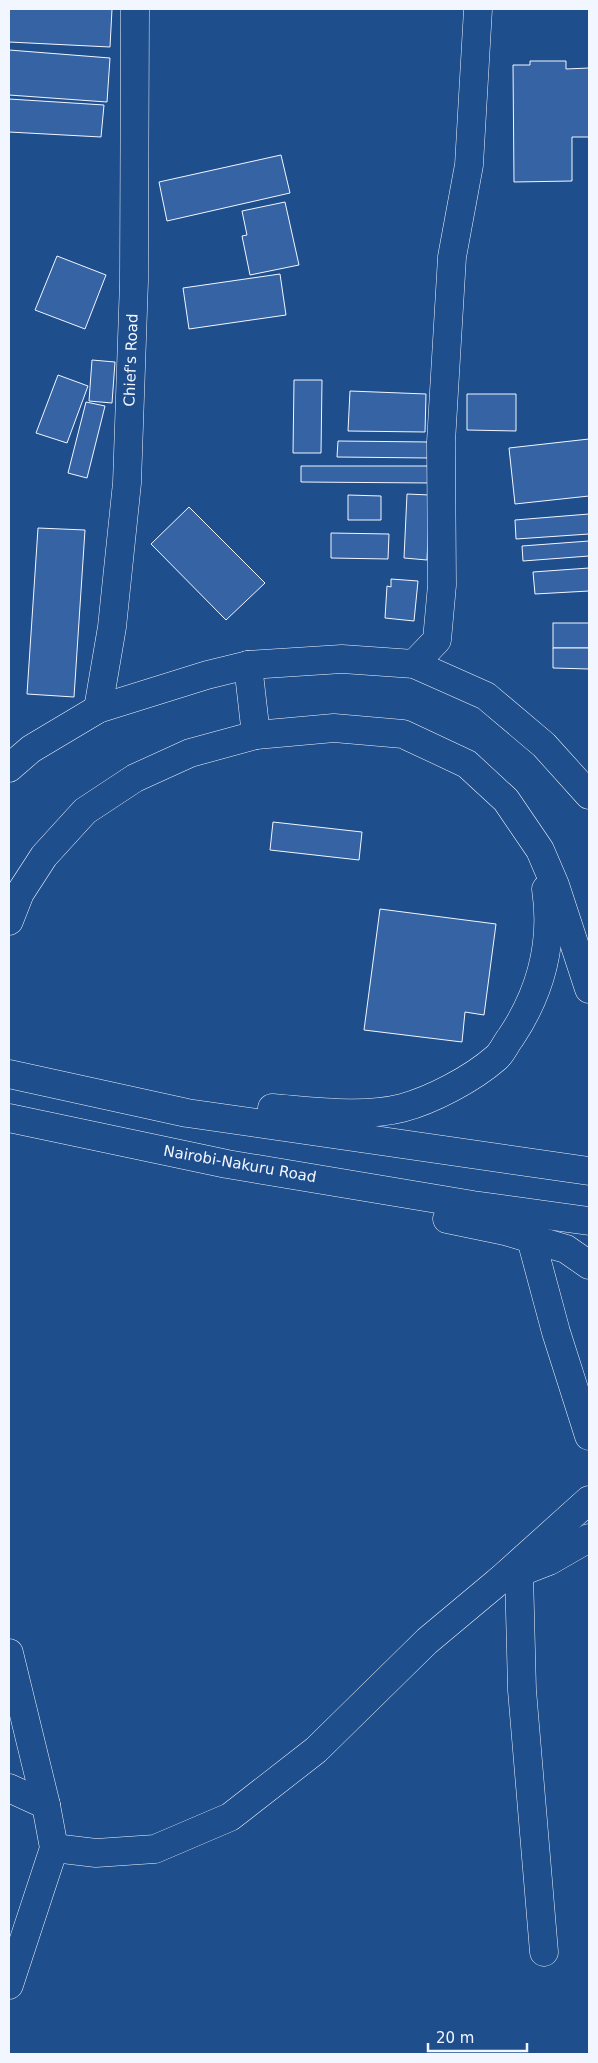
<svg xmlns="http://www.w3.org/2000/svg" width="598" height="2063" font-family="'DejaVu Sans',sans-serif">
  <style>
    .building { fill: #3563a3; stroke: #f2f6ff }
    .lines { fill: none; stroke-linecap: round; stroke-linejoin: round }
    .minor-casing { stroke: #f2f6ff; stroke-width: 29 }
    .highway-casing { stroke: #f2f6ff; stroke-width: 29 }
    .minor { stroke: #1f4e8c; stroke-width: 28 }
    .highway { stroke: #1f4e8c; stroke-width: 28 }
    .labels { text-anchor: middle; stroke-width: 4; stroke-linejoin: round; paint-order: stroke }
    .street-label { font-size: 15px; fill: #f2f6ff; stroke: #1f4e8c }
  </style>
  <rect width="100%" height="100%" fill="#1f4e8c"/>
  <g class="building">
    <polygon points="9,9 112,9 110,47 9,42"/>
    <polygon points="9,50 110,58 107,102 9,95"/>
    <polygon points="530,61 566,61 566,69 589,68 589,137 572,137 572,181 514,182 513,65 530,65"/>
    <polygon points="9,99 104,105 101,137 9,132"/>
    <polygon points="281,155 290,193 167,221 159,182"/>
    <polygon points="285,202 299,265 250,275 242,236 247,235 242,211"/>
    <polygon points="57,256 106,275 85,329 35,310"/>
    <polygon points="280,274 286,315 189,329 183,288"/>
    <polygon points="92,360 115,362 112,403 89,401"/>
    <polygon points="58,375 88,386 67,443 36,433"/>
    <polygon points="294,380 322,380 321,453 293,453"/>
    <polygon points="350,391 426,394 425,432 348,431"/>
    <polygon points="467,394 516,394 516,431 467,430"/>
    <polygon points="86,402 105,406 87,478 68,473"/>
    <polygon points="589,439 589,496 515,504 509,448"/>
    <polygon points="338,441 430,442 430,458 337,457"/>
    <polygon points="301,466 432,466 432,483 301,482"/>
    <polygon points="407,494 430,495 427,560 404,558"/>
    <polygon points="348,495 381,496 381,520 348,520"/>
    <polygon points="189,507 265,583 226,620 151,544"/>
    <polygon points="589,514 589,534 516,539 515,520"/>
    <polygon points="38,528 85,530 74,697 27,694"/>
    <polygon points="331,533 389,534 388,559 331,558"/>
    <polygon points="589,541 589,556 523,561 522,546"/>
    <polygon points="589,568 589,591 535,594 533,572"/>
    <polygon points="391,579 418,581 414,621 385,618 387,586 391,587"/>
    <rect x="553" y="623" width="36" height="25"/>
    <polygon points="553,648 589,648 589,669 553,668"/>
    <polygon points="273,822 362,832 359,860 270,850"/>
    <polygon points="380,909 496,924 484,1015 465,1012 462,1042 364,1030"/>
  </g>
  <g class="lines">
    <g class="minor-casing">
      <g id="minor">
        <polyline points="414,664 437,640 442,585 441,442 452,257 469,165 478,9"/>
        <polyline points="248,665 256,735"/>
        <polyline points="98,709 112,627 127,483 134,281 135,9"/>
        <polyline points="9,768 31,749 98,709 207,675 248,665 342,659 414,664 486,696 544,745 589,795"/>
        <polyline points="531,1239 556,1332 589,1436"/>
        <polyline points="519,1573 522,1690 544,1952"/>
        <polyline points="9,1788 46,1805 54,1848 9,1985"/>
        <polyline points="54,1848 96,1853 155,1849 230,1817 316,1750 427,1641 500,1580 549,1561 589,1538"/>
      </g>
    </g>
    <g class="highway-casing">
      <g id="highway">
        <polyline points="9,921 20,893 44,856 85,811 135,778 190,753 256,735 334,728 403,734 467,764 506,800 540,850 555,885 589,989"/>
        <polyline points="9,1074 187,1113 589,1171"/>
        <path d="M272,1108C312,1111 363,1118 402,1108C432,1100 472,1079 496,1058C502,1053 506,1043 511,1037C541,992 554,942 546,889"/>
        <polyline points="9,1118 227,1164 473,1205 589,1221"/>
        <polyline points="447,1219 505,1231 566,1249 589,1265"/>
        <polyline points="500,1580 589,1500"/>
        <polyline points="9,1653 46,1805"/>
      </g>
    </g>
    <use href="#minor" class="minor"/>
    <use href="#highway" class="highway"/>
  </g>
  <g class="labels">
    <g class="street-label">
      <text transform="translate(131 360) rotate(-88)" y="5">Chief's Road</text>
      <text transform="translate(240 1164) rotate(10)" y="5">Nairobi-Nakuru Road</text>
    </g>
  </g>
  <rect width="598" height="2063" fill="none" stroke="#f2f6ff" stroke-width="20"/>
  <path d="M428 2043v8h99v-8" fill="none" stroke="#f2f6ff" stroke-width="2.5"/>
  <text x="436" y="2043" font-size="15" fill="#f2f6ff" stroke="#1f4e8c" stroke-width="4" paint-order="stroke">20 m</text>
</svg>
